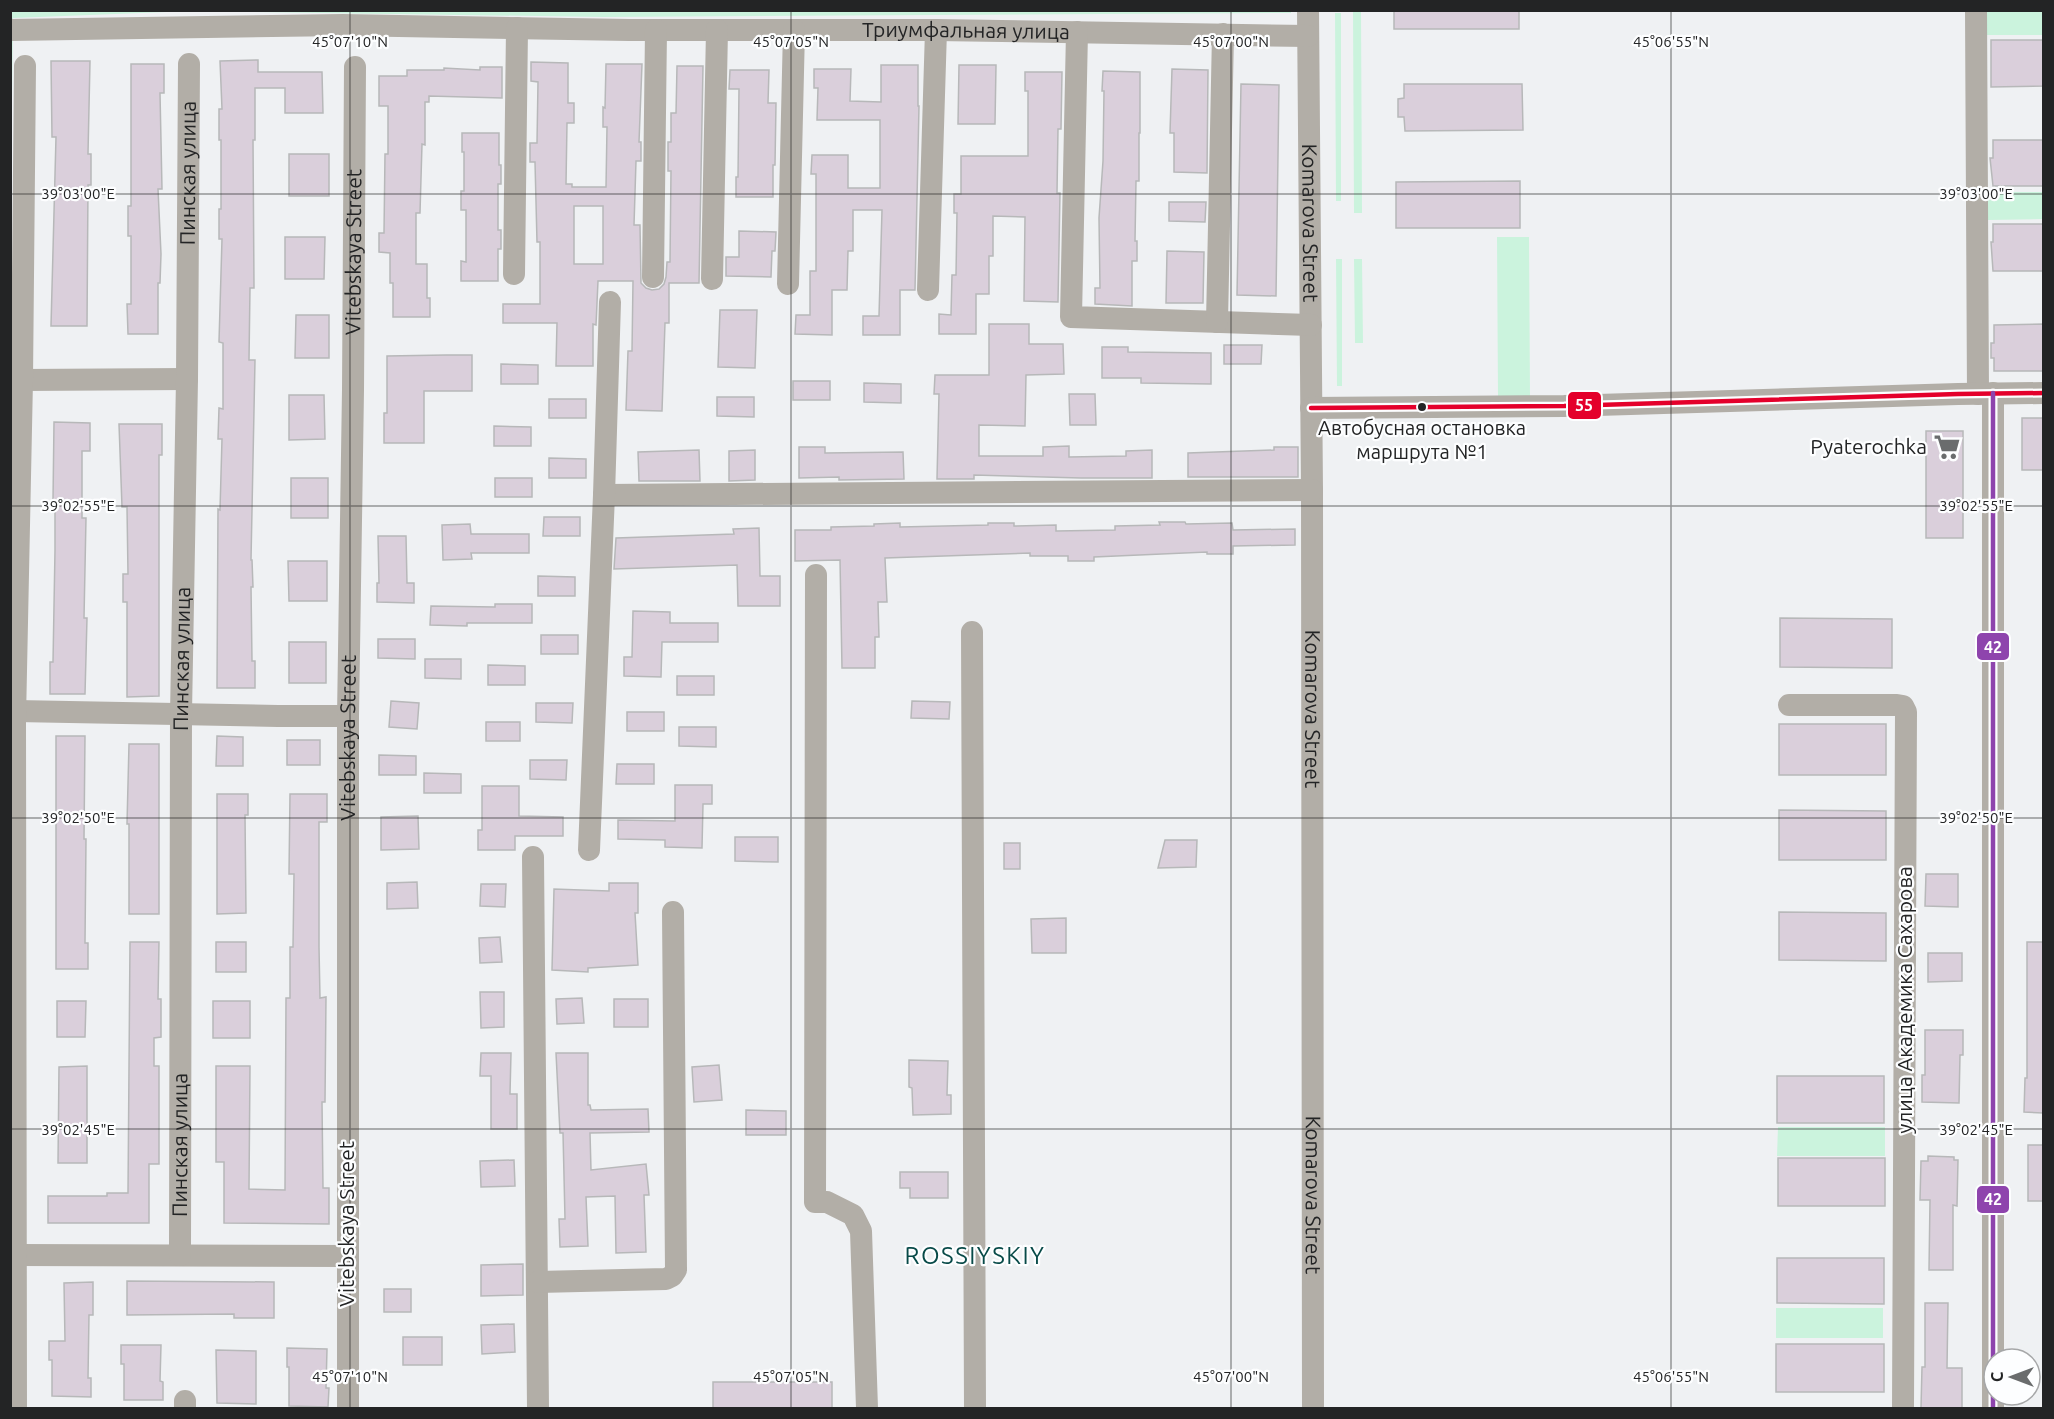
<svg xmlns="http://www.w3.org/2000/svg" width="2054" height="1419" font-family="Ubuntu,sans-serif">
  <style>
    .green { fill: #cbf3dd }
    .building { fill: #dacfdb; stroke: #b7b8b9; stroke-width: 1.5; fill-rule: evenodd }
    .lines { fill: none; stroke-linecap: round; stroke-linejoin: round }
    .minor { stroke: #b2aea7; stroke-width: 22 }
    .bus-1-casing { stroke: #fdfeff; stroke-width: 9 }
    .bus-2-casing { stroke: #fdfeff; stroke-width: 9 }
    .bus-1 { stroke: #e4002b; stroke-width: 4.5 }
    .bus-2 { stroke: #8e44ad; stroke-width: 4.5 }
    .ticks { fill: none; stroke: #232425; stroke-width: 1.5; stroke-opacity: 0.45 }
    .bus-dot { fill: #232425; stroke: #fdfeff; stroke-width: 2 }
    .labels { text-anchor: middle; stroke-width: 4.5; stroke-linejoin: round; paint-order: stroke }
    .bus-label { font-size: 20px; fill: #232425; stroke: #fdfeff }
    .street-label { font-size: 21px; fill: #232425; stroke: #fdfeff }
    .poi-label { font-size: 21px; fill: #232425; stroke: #fdfeff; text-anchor: end }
    .quarter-label { font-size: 24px; letter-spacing: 1.5px; fill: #084a48; stroke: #fdfeff }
    .ticks-label { font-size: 15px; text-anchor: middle; fill: #232425; stroke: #fdfeff; stroke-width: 4.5; stroke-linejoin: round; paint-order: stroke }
    .line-badge { stroke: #fdfeff; stroke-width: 2 }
    .badge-label { font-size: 16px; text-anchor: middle; font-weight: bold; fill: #fff }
  </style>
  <rect width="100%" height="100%" fill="#eff1f3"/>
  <g class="green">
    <polygon points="11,11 1291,11 1291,13 603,17 192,11 13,18 11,177"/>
    <polygon points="1353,11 1361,11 1362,213 1354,213"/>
    <rect x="1986" y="11" width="57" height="24"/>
    <polygon points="1335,13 1341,13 1341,201 1336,201"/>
    <polygon points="1988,192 2043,192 2043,219 1988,220"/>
    <polygon points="1497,237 1529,237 1530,397 1498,397"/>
    <polygon points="1336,259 1342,259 1342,386 1337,386"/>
    <polygon points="1354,259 1362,259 1363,343 1355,343"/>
    <polygon points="1778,1127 1885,1127 1885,1156 1777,1156"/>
    <rect x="1776" y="1308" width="107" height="30"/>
  </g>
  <g class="building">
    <rect x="1394" y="10" width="125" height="19"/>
    <polygon points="1991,40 2043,40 2043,86 1991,87"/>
    <polygon points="258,60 258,72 322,72 323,113 285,113 285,88 255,88 255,140 253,140 254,288 250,288 249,360 255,360 251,560 252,560 253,587 251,587 252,661 255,661 255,688 217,688 218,509 220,510 222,439 218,439 219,408 223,409 223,343 219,342 222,239 219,239 219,209 221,209 221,140 219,140 219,109 222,109 220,61"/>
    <polygon points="51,61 90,61 88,154 91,154 91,185 88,185 87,326 51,326 56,137 52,137"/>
    <path d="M531,62L568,63V103H574V123H567L566,184H572V187H606L607,127H603V107L605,108L606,64H642L639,142H641V161H636L634,225H640L641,283L646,288L652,290L659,289L664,284L666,277L667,262H670L671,171H668V142H671V113H676L677,66H703L699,283H669V323H665L662,411L626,410L628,351H632L633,281H598L596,325L593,324V366H556L557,323H503V304H540V242H537L535,162H530V143H537L538,82L531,81ZM574,206H603V264H574Z"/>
    <polygon points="131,64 164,64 164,93 160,93 162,189 158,189 161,254 160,283 158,283 158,334 128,334 127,304 131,304 131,236 128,236 128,206 131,206"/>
    <polygon points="881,65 918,65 918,106 919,106 915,290 900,290 900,335 863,335 863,316 879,316 882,210 853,210 853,251 848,251 847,290 832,290 832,335 795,334 796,315 810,315 810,271 816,271 816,174 811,174 812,155 848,155 848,188 880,188 880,120 817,120 818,88 814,88 814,69 851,69 850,101 881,102"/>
    <polygon points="959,65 996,65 995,124 958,124"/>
    <polygon points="480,67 502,67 502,98 429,96 429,102 425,102 425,145 422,144 420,213 416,213 416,264 427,264 427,298 430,298 430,317 393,317 393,283 390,283 390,253 379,252 379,233 384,233 385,154 388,154 388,106 379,106 379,76 407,76 407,70 444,70 444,68 480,70"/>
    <polygon points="1172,69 1208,70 1207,173 1174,172 1174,133 1170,133"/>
    <polygon points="730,70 769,70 768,103 776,103 775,165 773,165 773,197 736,197 736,177 738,177 739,89 729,89"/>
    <polygon points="1103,71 1140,72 1140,133 1139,133 1139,181 1136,181 1135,241 1137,241 1137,261 1132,261 1132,306 1095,304 1095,288 1100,288 1099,218 1103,161 1104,91 1102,91"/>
    <polygon points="1025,72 1062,72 1061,129 1058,129 1057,193 1060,193 1058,302 1024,301 1025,217 993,216 993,256 989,256 989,294 976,294 976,334 939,334 939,314 951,315 952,275 956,275 957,213 954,213 954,194 961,194 961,156 1028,156 1028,91 1025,91"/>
    <polygon points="1241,84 1279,85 1276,296 1237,295"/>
    <polygon points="1404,84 1522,84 1523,130 1405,131 1404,117 1398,117 1398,99 1404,98"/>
    <polygon points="462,133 499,133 499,165 501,165 501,184 498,184 498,230 501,230 501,249 498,249 498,281 461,281 461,261 466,262 466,210 461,210 461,191 464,191 464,152 462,152"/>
    <polygon points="1993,140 2043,140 2043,186 1993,186 1990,158 1993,158"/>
    <rect x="289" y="154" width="40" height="42"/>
    <polygon points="1520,181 1520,228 1396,228 1396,182"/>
    <polygon points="1169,202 1206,202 1205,222 1169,221"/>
    <polygon points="1993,224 2043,224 2043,271 1993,271 1991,242 1993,242"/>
    <polygon points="739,231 776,232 775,251 772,251 771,277 726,276 726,257 739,257"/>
    <polygon points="285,237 325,237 324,279 285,279"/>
    <polygon points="1167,251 1204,252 1203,303 1166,303"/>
    <polygon points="720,310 757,310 755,368 718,367"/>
    <polygon points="296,315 329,315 329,358 295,358"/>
    <polygon points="989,324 1029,324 1029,344 1063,344 1064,374 1026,375 1025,426 979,425 979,456 1043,456 1043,447 1069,446 1069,457 1126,456 1126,451 1152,450 1152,478 1081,478 974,475 974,479 937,479 939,394 934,394 935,375 989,375"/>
    <polygon points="2043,324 2043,371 1994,371 1994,358 1991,358 1991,343 1994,343 1994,325"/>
    <polygon points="1224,345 1262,345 1261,364 1224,364"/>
    <polygon points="1102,347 1128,347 1128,352 1211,353 1211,384 1141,383 1141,378 1102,378"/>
    <polygon points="446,355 472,355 472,391 424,391 424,443 384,443 384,413 387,413 387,356"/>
    <polygon points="501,364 538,365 538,384 501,384"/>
    <rect x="793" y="381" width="37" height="19"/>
    <polygon points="864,383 901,384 901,403 864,402"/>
    <polygon points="1069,394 1095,394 1096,425 1070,425"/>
    <polygon points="289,395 324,395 325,439 289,440"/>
    <polygon points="717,397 754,397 754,417 717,416"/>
    <rect x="549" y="399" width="37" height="19"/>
    <rect x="2022" y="418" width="21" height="52"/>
    <polygon points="54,422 90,423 90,451 82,451 82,518 86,518 84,618 87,618 85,694 50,694 50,662 53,662 55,550 55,501 53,501"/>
    <polygon points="119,424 162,424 162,455 159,455 159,696 127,697 127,602 123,602 123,574 128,574 127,507 122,507"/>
    <polygon points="494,426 531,427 531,446 494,446"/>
    <rect x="1926" y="431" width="37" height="107"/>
    <polygon points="799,447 825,447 825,453 903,452 904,479 839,480 839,477 799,478"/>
    <polygon points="1274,447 1298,447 1298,477 1188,477 1188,453 1274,450"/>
    <polygon points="699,450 700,481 639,481 638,452"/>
    <polygon points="755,450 755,480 729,481 729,451"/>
    <polygon points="549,458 586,459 586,478 549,478"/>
    <rect x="291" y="478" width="37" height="40"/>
    <rect x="495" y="478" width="37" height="19"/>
    <polygon points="544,517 580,517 580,536 543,536"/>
    <polygon points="1159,522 1185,522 1186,524 1232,523 1233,530 1295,529 1295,545 1233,546 1233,554 1207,554 1207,552 1094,557 1094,561 1068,561 1068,556 1030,556 1030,553 885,558 887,602 878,602 879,637 875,637 875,668 842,668 840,560 795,561 795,530 831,530 831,527 874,526 874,524 900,523 900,527 988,525 988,523 1014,523 1014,526 1056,525 1056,531 1115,530 1115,526 1160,525"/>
    <polygon points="470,524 471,534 529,534 529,553 471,553 472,559 443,560 442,525"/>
    <polygon points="759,528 760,576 780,576 780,606 738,606 737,565 614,569 616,538 734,534 733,529"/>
    <polygon points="378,536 406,536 407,583 414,583 414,603 377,602 377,583 379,583"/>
    <polygon points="288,561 327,561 327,601 289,601"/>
    <polygon points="538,576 575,577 575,596 538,596"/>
    <polygon points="495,604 532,604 532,623 467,623 467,626 430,625 431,606 495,607"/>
    <polygon points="633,611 670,612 670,623 718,623 718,642 662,642 661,677 624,676 624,657 632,657"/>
    <polygon points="1780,618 1892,619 1892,668 1780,667"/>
    <rect x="541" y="635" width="37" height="19"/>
    <polygon points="378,639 415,639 415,659 378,658"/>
    <rect x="289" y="642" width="37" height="41"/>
    <polygon points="425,659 461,659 461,679 425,678"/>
    <polygon points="488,665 525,666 525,685 488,685"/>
    <rect x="677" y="676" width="37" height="19"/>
    <polygon points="391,701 419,703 417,729 389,727"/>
    <polygon points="912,701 950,702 949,719 911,718"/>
    <polygon points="536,703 573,703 572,723 536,722"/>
    <rect x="627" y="712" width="37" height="19"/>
    <rect x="486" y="722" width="34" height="19"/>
    <rect x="1779" y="724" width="107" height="51"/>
    <polygon points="679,727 716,727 716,747 679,746"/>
    <polygon points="56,736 85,736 84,839 86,839 85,943 88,943 88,969 56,969"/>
    <polygon points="217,736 243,737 243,766 216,766"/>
    <rect x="287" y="740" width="33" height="25"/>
    <polygon points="129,744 159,744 159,914 129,914 129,824 127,824"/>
    <polygon points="379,755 416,756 416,775 379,775"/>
    <polygon points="530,760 567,760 566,780 530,779"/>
    <polygon points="617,764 654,764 654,784 616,784"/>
    <polygon points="424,773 461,774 461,793 424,793"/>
    <polygon points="675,785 712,785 712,804 703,804 702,848 665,847 665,840 618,839 618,820 675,821"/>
    <polygon points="482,786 519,786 519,816 563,817 563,836 515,836 515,850 478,850 478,830 482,830"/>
    <polygon points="217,794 248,794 248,815 245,815 246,913 217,914"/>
    <polygon points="290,794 327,794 327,822 319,822 319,947 320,998 326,997 325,1102 322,1102 323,1188 329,1188 329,1224 224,1223 224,1162 216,1162 216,1066 250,1066 249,1189 285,1190 286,998 290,998 290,947 293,947 294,874 289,874"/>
    <polygon points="1779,810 1886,811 1886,860 1779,860"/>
    <polygon points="418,816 419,849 381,850 381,817"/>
    <polygon points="735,837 778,837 778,862 735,861"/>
    <polygon points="1165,840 1197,840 1196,867 1158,868"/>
    <rect x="1004" y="843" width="16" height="26"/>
    <polygon points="1926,874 1958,874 1958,907 1925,906"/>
    <polygon points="417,882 418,908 387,909 387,883"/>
    <polygon points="609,883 638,883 638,913 635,913 638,965 588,968 588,972 552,970 554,889 609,891"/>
    <polygon points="481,884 506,884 505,907 480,906"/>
    <polygon points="1779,912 1886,913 1886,961 1779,960"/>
    <polygon points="1066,918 1066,953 1032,953 1031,919"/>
    <polygon points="500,937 502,962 480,963 479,938"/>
    <polygon points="130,942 159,942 158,999 161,999 161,1037 154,1038 154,1066 159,1066 159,1164 149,1164 149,1223 48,1223 48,1196 107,1196 107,1193 128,1193"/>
    <rect x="216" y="942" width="30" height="30"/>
    <polygon points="2027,942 2043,942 2043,1113 2024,1112 2025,1078 2027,1078"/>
    <polygon points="1928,953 1962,953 1962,981 1928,982"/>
    <polygon points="480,992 504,992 504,1027 481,1028"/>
    <polygon points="582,998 584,1023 557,1024 556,999"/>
    <rect x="614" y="999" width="34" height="28"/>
    <polygon points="57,1001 86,1001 85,1037 57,1037"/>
    <rect x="213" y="1001" width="37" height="37"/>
    <polygon points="1925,1030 1963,1030 1963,1055 1960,1055 1959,1103 1922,1102 1922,1075 1925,1075"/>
    <polygon points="481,1053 511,1053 510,1094 517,1094 517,1129 491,1129 491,1076 480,1076"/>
    <polygon points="556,1053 588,1053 588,1105 590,1105 591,1110 648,1109 649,1132 590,1133 591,1170 646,1164 649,1195 644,1195 646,1252 616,1253 615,1196 586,1197 588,1246 560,1247 559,1219 565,1219 563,1133 560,1133"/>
    <polygon points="909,1060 948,1061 947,1095 951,1095 951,1114 913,1115 912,1088 909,1087"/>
    <polygon points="719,1065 722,1100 694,1102 692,1067"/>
    <polygon points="87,1066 87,1163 58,1163 59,1067"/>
    <rect x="1777" y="1076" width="107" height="47"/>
    <polygon points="746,1110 786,1111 786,1135 746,1135"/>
    <rect x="2028" y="1145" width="15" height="56"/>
    <polygon points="1928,1156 1954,1157 1954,1160 1958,1160 1957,1206 1953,1205 1953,1270 1929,1270 1930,1200 1920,1200 1921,1161 1928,1161"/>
    <rect x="1778" y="1158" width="107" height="48"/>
    <polygon points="514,1160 515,1186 481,1187 480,1161"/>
    <polygon points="900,1172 948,1172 948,1198 910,1198 910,1188 900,1188"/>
    <polygon points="1777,1258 1884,1258 1884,1304 1777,1303"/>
    <polygon points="523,1264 523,1295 481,1296 481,1265"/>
    <polygon points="127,1281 274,1282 274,1318 234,1318 234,1314 127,1315"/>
    <polygon points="93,1282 93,1315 89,1315 88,1378 91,1378 91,1397 52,1396 52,1360 49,1360 49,1341 65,1341 64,1283"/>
    <rect x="384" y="1289" width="27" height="23"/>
    <polygon points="1925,1303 1948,1303 1947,1368 1962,1368 1962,1408 1921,1408 1922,1367 1925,1367"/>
    <polygon points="514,1324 515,1352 482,1354 481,1325"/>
    <rect x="403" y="1337" width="39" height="28"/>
    <rect x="1776" y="1344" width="108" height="48"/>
    <polygon points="121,1345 161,1345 160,1381 163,1382 163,1400 124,1400 124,1364 121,1364"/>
    <polygon points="287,1348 327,1349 326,1388 329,1388 328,1407 289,1406 289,1367 287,1367"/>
    <polygon points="216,1350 256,1351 256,1404 217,1403"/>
    <rect x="713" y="1382" width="119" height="26"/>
  </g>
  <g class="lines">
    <g class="minor">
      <path id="s1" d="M1308,10L1312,490L1313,1408"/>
      <polyline points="1976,10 1978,394"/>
      <path id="s2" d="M10,30L343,25L629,30H936L1308,36"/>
      <polyline points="1077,32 1071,317 1311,325"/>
      <polyline points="514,274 517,28"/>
      <polyline points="653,277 656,30"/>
      <polyline points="712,279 717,30"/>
      <polyline points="788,284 794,30"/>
      <polyline points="928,290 936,30"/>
      <polyline points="1217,322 1223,34"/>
      <polyline points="22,380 187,379"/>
      <polyline points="1993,393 1993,1408"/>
      <polyline points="1311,408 1564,406 1958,394 2044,393"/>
      <polyline points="604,495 1312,490"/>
      <polyline points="816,575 815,1202 827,1202 853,1215 861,1231 867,1408"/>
      <polyline points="972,632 975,1408"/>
      <polyline points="1789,705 1897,705 1903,706 1906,712 1903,1408"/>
      <polyline points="16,711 278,716 348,716"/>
      <polyline points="589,850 604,495 610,302"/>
      <polyline points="533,857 538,1408"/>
      <polyline points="17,1255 347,1256"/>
      <path id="s3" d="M180,1255L181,714L187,379L189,64"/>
      <polyline points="538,1282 666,1279 672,1276 676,1270 673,912"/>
      <polyline points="16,1408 15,719 22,380 25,66"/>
      <polyline points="185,1408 185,1401"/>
      <path id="s4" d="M348,1408V716L353,390L355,67"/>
    </g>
    <g class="bus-1-casing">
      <polyline id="bus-1" points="1311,408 1564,406 1958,394 2044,393"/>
    </g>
    <g class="bus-2-casing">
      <polyline id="bus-2" points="1993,393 1993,1408"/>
    </g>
    <use href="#bus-1" class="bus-1"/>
    <use href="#bus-2" class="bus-2"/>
  </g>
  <path class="ticks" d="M350,10V1408M791,10V1408M1231,10V1408M1671,10V1408M10,194H2044M10,506H2044M10,818H2044M10,1129H2044"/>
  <defs>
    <g id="supermarket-bare" transform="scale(2.07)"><path d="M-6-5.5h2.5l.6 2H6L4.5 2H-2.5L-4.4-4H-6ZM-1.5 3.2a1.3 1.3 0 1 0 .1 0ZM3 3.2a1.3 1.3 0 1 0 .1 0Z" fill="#6a6c6d" stroke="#fdfeff" stroke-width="2.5" paint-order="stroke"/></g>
  </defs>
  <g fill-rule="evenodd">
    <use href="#supermarket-bare" x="1947" y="447"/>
  </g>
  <circle class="bus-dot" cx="1422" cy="407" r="5"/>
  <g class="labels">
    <g class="bus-label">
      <text x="1422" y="435">Автобусная остановка<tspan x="1422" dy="24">маршрута №1</tspan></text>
    </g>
    <g class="street-label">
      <text dy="7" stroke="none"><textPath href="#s2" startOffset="956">Триумфальная улица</textPath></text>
      <text dy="7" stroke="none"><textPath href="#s3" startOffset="1082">Пинская улица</textPath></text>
      <text dy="7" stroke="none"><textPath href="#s1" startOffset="213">Komarova Street</textPath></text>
      <text dy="7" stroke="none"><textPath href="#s4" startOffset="1156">Vitebskaya Street</textPath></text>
      <text dy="7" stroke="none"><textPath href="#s3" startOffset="596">Пинская улица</textPath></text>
      <text dy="7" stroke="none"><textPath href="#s1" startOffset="699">Komarova Street</textPath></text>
      <text dy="7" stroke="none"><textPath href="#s4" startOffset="670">Vitebskaya Street</textPath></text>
      <text transform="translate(1905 1000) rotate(-90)" y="7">улица Академика Сахарова</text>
      <text dy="7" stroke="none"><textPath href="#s3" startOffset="110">Пинская улица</textPath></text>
      <text dy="7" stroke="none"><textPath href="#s1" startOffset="1185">Komarova Street</textPath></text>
      <text transform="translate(347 1224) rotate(-90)" y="7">Vitebskaya Street</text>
    </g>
    <g class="poi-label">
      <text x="1927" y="454">Pyaterochka</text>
    </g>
    <g class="quarter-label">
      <text x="975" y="1264">ROSSIYSKIY</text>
    </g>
  </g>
  <g class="ticks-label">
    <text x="350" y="47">45°07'10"N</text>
    <text x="791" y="47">45°07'05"N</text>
    <text x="1231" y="47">45°07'00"N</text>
    <text x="1671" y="47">45°06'55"N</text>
    <text x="1976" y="199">39°03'00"E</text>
    <text x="78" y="199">39°03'00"E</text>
    <text x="1976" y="511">39°02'55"E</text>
    <text x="78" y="511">39°02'55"E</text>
    <text x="1976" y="823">39°02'50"E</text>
    <text x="78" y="823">39°02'50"E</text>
    <text x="1976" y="1135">39°02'45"E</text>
    <text x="78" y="1135">39°02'45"E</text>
    <text x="350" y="1382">45°07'10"N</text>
    <text x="791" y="1382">45°07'05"N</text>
    <text x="1231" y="1382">45°07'00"N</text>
    <text x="1671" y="1382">45°06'55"N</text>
  </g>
  <g class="line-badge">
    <rect x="1567" y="391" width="35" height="29" rx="6" fill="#e4002b"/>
    <rect x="1976" y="632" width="34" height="29" rx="6" fill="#8e44ad"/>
    <rect x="1976" y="1185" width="34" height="29" rx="6" fill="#8e44ad"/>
  </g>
  <g class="badge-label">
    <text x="1584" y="411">55</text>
    <text x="1993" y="653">42</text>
    <text x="1993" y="1205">42</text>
  </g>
  <rect width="2054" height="1419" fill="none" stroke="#232425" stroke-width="24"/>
  <g transform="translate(2012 1377) rotate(270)"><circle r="28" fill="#fdfeff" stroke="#a6a7a8" stroke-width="1.5"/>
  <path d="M0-4.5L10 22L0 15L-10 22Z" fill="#6a6c6d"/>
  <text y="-9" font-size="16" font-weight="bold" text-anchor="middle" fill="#232425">С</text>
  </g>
</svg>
